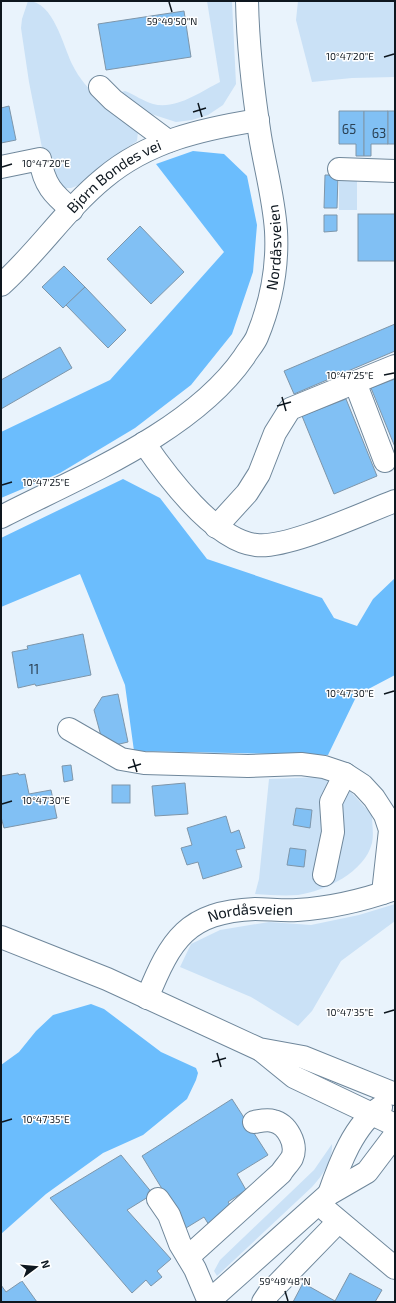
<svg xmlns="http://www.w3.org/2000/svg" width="396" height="1303" font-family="'Exo 2',sans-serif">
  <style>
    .green { fill: #cae1f6 }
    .forest { fill: #6bbdfd }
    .building { fill: #81c0f4; stroke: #7e96aa }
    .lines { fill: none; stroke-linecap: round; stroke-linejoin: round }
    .minor-casing { stroke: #6f879b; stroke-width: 24 }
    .minor { stroke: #fff; stroke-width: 22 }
    .ticks { fill: none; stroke: #0e171f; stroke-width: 1.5 }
    .labels { text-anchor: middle; stroke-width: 3; stroke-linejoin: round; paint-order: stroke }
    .number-label { font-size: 13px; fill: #2b4154 }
    .street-label { font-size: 15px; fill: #0e171f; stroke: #fff }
    .ticks-label { font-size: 10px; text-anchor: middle; fill: #0e171f; stroke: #fff; stroke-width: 3; stroke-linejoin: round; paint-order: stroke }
  </style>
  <rect width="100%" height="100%" fill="#e9f3fc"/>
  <g class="green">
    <path d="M28,1C53,1 63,45 72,64C86,93 114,111 138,131L137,141L108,161L82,184L71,188H64L46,168L29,82L21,28L22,19Z"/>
    <path d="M207,1H232L236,84L223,105L208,115L192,120L176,122L145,112L120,93L121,92L125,91C135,95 143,101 153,104C176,110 200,92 220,82Z"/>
    <polygon points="298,1 395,1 395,77 352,78 312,82 296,20"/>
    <rect x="339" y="179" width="18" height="31"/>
    <path d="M322,777L351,792L372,815C372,824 374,835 372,843C365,872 325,891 298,895C284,896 269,895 255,894L259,879L269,779Z"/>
    <polygon points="395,904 395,921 341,961 312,1011 298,1026 251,997 180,967 191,944 220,930 269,922 311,925 359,915"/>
    <path d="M332,1144C333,1160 323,1175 312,1187L217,1276L214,1271L220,1260L314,1170Z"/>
  </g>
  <g class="forest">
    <polygon points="193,151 224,154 247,176 257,225 253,272 232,334 191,385 135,428 60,473 1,498 1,432 110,380 224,252 156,164"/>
    <polygon points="123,479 160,498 207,559 322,598 334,618 357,626 373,599 395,578 395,675 357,695 328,755 134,751 125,685 80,574 1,607 1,538"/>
    <polygon points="91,1004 104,1009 161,1052 196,1068 198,1073 196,1080 187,1099 143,1135 103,1153 46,1194 1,1234 1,1065 19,1052 36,1031 53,1015"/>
  </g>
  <g class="building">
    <polygon points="184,11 191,57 106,70 98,24"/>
    <polygon points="9,106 16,140 1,143 1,108"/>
    <polygon points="339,111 364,111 364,156 356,156 356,144 339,144"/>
    <polygon points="364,111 388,111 388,144 371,144 371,156 364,156"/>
    <rect x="388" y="111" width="7" height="33"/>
    <polygon points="325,175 338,175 337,208 324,208"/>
    <rect x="358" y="214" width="37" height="47"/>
    <polygon points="324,215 337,215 337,231 324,232"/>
    <polygon points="140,226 184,272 151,304 107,259"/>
    <polygon points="64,266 85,287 63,308 42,287"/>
    <polygon points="85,287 126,330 108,348 66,305"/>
    <polygon points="395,324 395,351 294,394 284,371"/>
    <polygon points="60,347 72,368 1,409 1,380"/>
    <polygon points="395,379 395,447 371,388"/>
    <polygon points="346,399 377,476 334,494 302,416"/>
    <polygon points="83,634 91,675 36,686 35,684 18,688 12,652 28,649 27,646"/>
    <polygon points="118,694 128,742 107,747 101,736 94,710 102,697"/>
    <polygon points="71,765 73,780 64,782 62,766"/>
    <polygon points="18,773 19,775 25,774 29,794 51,790 57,818 4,828 1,817 1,776"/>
    <polygon points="185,783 188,814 155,816 152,786"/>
    <rect x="112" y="785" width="18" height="18"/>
    <polygon points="296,808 312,810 310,828 293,825"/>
    <polygon points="226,816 231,833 239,830 245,848 236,850 242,867 203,879 198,862 187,865 181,848 192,845 187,828"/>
    <polygon points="290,848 306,850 304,867 287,865"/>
    <polygon points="232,1099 268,1155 237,1174 246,1190 228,1202 231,1206 209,1225 204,1217 186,1228 142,1156"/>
    <polygon points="121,1155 153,1194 127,1210 171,1259 157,1271 162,1277 151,1286 146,1280 132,1293 50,1198"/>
    <polygon points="350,1273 382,1290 375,1302 293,1302 303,1283 335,1301"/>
    <polygon points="22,1281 37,1302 1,1302 1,1285 6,1292"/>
  </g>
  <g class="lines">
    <g class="minor-casing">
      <g id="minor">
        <polyline points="100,87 113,100 168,141"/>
        <path d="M1,167L40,159C44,185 53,194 72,210"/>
        <polyline points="339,169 395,171"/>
        <path id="s1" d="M1,285C38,252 66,209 104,178C148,141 202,129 258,120"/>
        <polyline points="355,382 385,461"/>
        <path d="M144,443C166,475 215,541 256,545C287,549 363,513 395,501"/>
        <path id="s2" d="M1,517C81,476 192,432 244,357C248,350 254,344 257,337C271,303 278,267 276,231C274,199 265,167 260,136C253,91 248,47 247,1"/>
        <polyline points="216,527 247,493 259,474 275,433 290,409 395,366"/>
        <polyline points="69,729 121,759 144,763 248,766 301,764 324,767 345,774 362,785 374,798 385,815 390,830 383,893"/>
        <polyline points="324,875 333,832 331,802 345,774"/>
        <polyline points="1,937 107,979 259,1049 303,1057 395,1094"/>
        <path id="s3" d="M147,998C171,939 187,912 255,909C269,909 283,911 297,910C330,908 364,900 395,889"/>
        <polyline points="262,1051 294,1077 395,1125"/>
        <path d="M329,1194C339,1165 354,1124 381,1107"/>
        <polyline points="158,1199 169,1215 180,1244 195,1269 209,1302"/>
        <polyline points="327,1211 395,1268"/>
        <path d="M188,1257L281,1173C284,1168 289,1163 292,1158C298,1144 287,1124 273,1121C267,1119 260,1121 254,1122"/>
        <polyline points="208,1302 329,1194 367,1172 395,1135"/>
        <polyline points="263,1302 269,1293 338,1222"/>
      </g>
    </g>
    <use href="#minor" class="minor"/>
  </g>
  <path class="ticks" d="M169,2L172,12M384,57L394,54M198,103L202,117M193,112L206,108M2,167L12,164M384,375L394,373M282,397L286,411M277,406L291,402M2,485L12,482M384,694L394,691M133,759L137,772M128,768L141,764M2,804L12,801M384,1013L394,1010M217,1053L221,1067M212,1062L226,1058M2,1122L12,1119M285,1291L288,1301"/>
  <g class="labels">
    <g class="number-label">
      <text x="349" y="134">65</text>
      <text x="379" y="138">63</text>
      <text x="34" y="674">11</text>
    </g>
    <g class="street-label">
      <text dy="5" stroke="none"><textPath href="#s1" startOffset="158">Bjørn Bondes vei</textPath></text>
      <text dy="5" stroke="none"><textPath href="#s2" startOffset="410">Nordåsveien</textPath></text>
      <text dy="5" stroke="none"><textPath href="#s3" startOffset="147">Nordåsveien</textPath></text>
    </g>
  </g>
  <g class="ticks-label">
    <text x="172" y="25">59°49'50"N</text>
    <text x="350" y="60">10°47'20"E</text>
    <text x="46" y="167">10°47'20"E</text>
    <text x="350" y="379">10°47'25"E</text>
    <text x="46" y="486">10°47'25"E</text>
    <text x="350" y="697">10°47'30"E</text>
    <text x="46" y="804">10°47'30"E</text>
    <text x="350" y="1016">10°47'35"E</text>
    <text x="46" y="1123">10°47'35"E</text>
    <text x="285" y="1285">59°49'48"N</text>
  </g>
  <rect width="396" height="1303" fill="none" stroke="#0e171f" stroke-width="4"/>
  <g transform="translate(36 1267) rotate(74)" stroke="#ffffff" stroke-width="3" paint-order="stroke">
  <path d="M0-3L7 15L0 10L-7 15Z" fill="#0e171f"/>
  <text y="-6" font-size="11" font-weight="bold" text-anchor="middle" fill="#0e171f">N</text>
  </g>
</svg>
